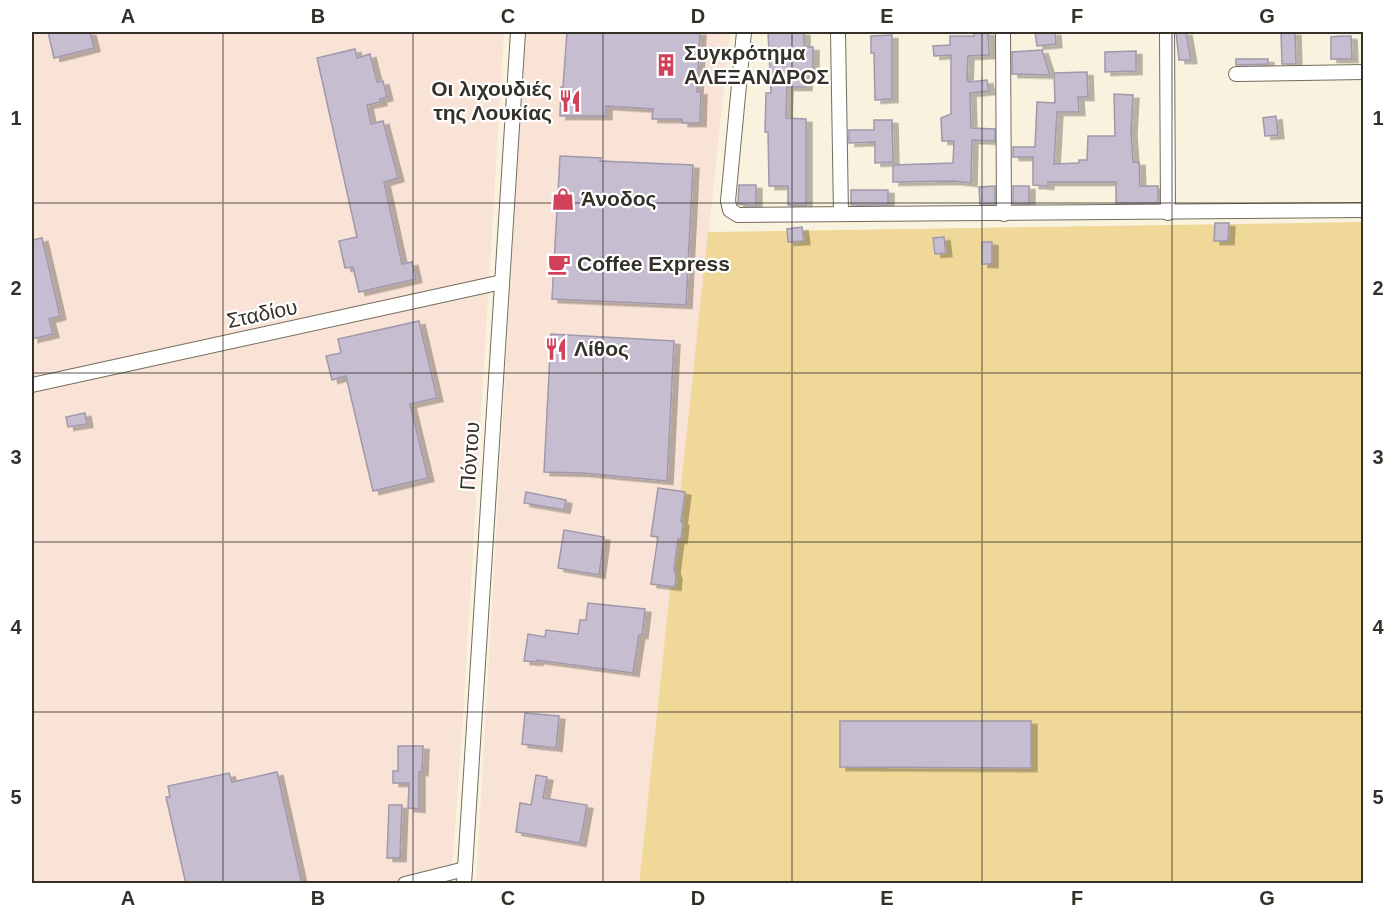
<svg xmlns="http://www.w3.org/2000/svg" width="1395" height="915" font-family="Arial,sans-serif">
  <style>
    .industrial { fill: #f9e3d6 }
    .green { fill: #f0d898 }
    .building { fill: #c6bdd0; stroke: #a098ab; stroke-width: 1.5; filter: url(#shadow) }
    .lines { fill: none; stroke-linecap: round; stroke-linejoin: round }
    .minor-casing { stroke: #746d5c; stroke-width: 16 }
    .minor { stroke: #fff; stroke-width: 14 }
    .grid { fill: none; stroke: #343129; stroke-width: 1.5; stroke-opacity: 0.55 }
    .labels { text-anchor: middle; stroke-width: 4.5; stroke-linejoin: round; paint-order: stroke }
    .poi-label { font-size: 21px; font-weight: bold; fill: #343129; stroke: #fff; text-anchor: start }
    .street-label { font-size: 21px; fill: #343129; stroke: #fff }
    .neatline { fill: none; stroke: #343129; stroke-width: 2 }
    .grid-label { font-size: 20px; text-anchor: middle; font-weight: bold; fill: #343129 }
  </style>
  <defs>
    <filter id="shadow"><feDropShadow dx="6" dy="3.5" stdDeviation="0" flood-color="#0004"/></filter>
  </defs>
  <rect width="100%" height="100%" fill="#f9f2de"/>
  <g class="industrial">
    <polygon points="32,32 504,32 462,733 451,883 32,883"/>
    <polygon points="525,32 730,32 639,883 476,884"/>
  </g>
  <polygon class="green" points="1363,222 1363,883 639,884 708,232"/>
  <g class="building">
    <polygon points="48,32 90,32 94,48 54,58"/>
    <polygon points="567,32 700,32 697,92 701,91 700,123 682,123 682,119 652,119 653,109 606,106 606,116 560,116 561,87 563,87"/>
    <polygon points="768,32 804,32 804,47 813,47 813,72 806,72 806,87 787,87 786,118 806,119 806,205 788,205 788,186 769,186 768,132 765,132 766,93 771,93"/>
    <polygon points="974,32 988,32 989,55 968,56 967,80 969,82 987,80 989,91 970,93 971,128 995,129 995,141 972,140 971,183 953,181 893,182 893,165 953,163 954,141 942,141 941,118 951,114 951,55 934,56 933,46 950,45 950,36 974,36"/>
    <polygon points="1035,32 1055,32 1056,44 1037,46"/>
    <polygon points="1176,32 1186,32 1191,60 1179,60"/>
    <polygon points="1281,32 1295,32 1296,64 1282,64"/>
    <polygon points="892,35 892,99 875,100 874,53 871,53 871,36"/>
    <polygon points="1340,36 1351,36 1352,59 1331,59 1331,37"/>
    <polygon points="355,49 357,58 370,54 377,82 383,81 387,97 380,99 381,102 367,105 371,124 383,121 398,178 384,182 402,264 412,262 416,279 359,292 353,267 345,268 339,241 357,237 317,58"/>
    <polygon points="1042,50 1050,75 1012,74 1012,52"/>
    <polygon points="1136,51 1136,71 1105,72 1105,52"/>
    <polygon points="1236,59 1268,59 1268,64 1236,65"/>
    <polygon points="1087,72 1088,97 1078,97 1079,112 1057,112 1054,164 1079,163 1079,160 1087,160 1088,136 1115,136 1114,94 1133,95 1131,131 1133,162 1139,162 1140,186 1158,186 1158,203 1116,203 1116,182 1048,182 1048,186 1033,185 1033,157 1013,157 1013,147 1035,147 1037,102 1055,103 1054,73"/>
    <polygon points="1276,116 1278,135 1265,136 1263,118"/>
    <polygon points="874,120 892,120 893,162 875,163 875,142 849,143 849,130 874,130"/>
    <polygon points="560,156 601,158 600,161 693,165 686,305 552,299"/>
    <polygon points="739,185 756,185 756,206 738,204"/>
    <polygon points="995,186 995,204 980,204 979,187"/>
    <rect x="1013" y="186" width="16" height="18"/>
    <rect x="851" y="190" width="37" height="15"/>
    <polygon points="1215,223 1229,223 1228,241 1214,241"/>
    <polygon points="802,227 804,241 788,242 787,229"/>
    <polygon points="944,237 946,253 935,254 933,238"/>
    <polygon points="42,238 60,316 49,319 53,334 32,339 32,240"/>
    <rect x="982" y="242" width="10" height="22"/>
    <polygon points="419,321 437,398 410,404 428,478 373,491 346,376 332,380 326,356 341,353 338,339"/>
    <polygon points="551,334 674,341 667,481 583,473 544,472"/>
    <polygon points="85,413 87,424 68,427 66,417"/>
    <polygon points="658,488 685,492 681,522 683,522 681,540 678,539 674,569 676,576 675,587 651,584 658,537 651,536"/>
    <polygon points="526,492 566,500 564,510 524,503"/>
    <polygon points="564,530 604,537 599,575 558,568"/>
    <polygon points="588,603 645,609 642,635 639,635 633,673 537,660 537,662 524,661 528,634 545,637 546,630 578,634 580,620 586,620"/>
    <polygon points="525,713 559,716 556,748 522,744"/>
    <polygon points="840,721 1031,721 1031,768 840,767"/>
    <polygon points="398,746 423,746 422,772 419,772 419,809 408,808 409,783 393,783 393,771 398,771"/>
    <polygon points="277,772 302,884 186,884 166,797 170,797 168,786 229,773 232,782"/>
    <polygon points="536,775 547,777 543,798 587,805 580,843 516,832 520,803 531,805"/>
    <polygon points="389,805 402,805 400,858 387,858"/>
  </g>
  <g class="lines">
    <g class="minor-casing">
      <g id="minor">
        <polyline points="744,32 728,201 730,210 738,215 1364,210"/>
        <polyline points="838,32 841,214"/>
        <polyline points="1003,32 1004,214"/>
        <polyline points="1167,32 1168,213"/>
        <polyline points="1236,74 1364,72"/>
        <polyline points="32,385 502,282"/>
        <polyline points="405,884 465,869"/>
        <polyline points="464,884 518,32"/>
      </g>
    </g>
    <use href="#minor" class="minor"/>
  </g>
  <path class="grid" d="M223,32V884M413,32V884M603,32V884M792,32V884M982,32V884M1172,32V884M32,203H1364M32,373H1364M32,542H1364M32,712H1364"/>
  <defs>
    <g id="building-bare" transform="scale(1.8)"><path d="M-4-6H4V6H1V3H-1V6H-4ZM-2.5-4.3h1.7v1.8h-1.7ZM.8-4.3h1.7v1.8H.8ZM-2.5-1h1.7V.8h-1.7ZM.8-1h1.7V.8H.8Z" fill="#d1415a" stroke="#fff" stroke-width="2.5" paint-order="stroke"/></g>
    <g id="restaurant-bare" transform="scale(1.8)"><path d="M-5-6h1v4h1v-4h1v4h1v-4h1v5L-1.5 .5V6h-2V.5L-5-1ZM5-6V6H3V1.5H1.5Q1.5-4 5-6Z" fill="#d1415a" stroke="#fff" stroke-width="2.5" paint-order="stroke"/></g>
    <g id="shop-bare" transform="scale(1.8)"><path d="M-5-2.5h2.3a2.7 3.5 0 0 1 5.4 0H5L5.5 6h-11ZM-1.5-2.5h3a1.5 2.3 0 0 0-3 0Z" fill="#d1415a" stroke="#fff" stroke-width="2.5" paint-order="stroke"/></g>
    <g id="cafe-bare" transform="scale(1.8)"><path d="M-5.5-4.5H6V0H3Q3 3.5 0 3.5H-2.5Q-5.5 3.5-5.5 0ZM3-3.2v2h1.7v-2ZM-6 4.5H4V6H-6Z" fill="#d1415a" stroke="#fff" stroke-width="2.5" paint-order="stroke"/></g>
  </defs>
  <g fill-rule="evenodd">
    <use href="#building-bare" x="666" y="65"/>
    <use href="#restaurant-bare" x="570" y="101"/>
    <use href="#shop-bare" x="563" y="199"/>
    <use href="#cafe-bare" x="559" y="264"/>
    <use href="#restaurant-bare" x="556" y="349"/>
  </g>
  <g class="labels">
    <g class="poi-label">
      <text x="684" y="60">Συγκρότημα<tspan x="684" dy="24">ΑΛΕΞΑΝΔΡΟΣ</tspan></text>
      <text x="552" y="96" text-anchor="end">Οι λιχουδιές<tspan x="552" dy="24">της Λουκίας</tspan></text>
      <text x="581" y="206">Άνοδος</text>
      <text x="577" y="271">Coffee Express</text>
      <text x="574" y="356">Λίθος</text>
    </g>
    <g class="street-label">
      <text transform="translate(262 314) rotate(-12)" y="7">Σταδίου</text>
      <text transform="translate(470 456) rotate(-86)" y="7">Πόντου</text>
    </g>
  </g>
  <rect width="1395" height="915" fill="none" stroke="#ffffff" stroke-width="66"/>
  <rect x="33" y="33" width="1329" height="849" class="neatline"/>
  <g class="grid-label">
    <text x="128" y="23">A</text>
    <text x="318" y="23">B</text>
    <text x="508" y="23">C</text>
    <text x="698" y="23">D</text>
    <text x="887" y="23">E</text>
    <text x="1077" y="23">F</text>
    <text x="1267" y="23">G</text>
    <text x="16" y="125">1</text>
    <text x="1378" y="125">1</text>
    <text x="16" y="295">2</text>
    <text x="1378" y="295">2</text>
    <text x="16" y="464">3</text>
    <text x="1378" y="464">3</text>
    <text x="16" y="634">4</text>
    <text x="1378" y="634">4</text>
    <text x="16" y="804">5</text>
    <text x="1378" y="804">5</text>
    <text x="128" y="905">A</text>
    <text x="318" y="905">B</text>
    <text x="508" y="905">C</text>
    <text x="698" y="905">D</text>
    <text x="887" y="905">E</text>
    <text x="1077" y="905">F</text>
    <text x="1267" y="905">G</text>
  </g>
</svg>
